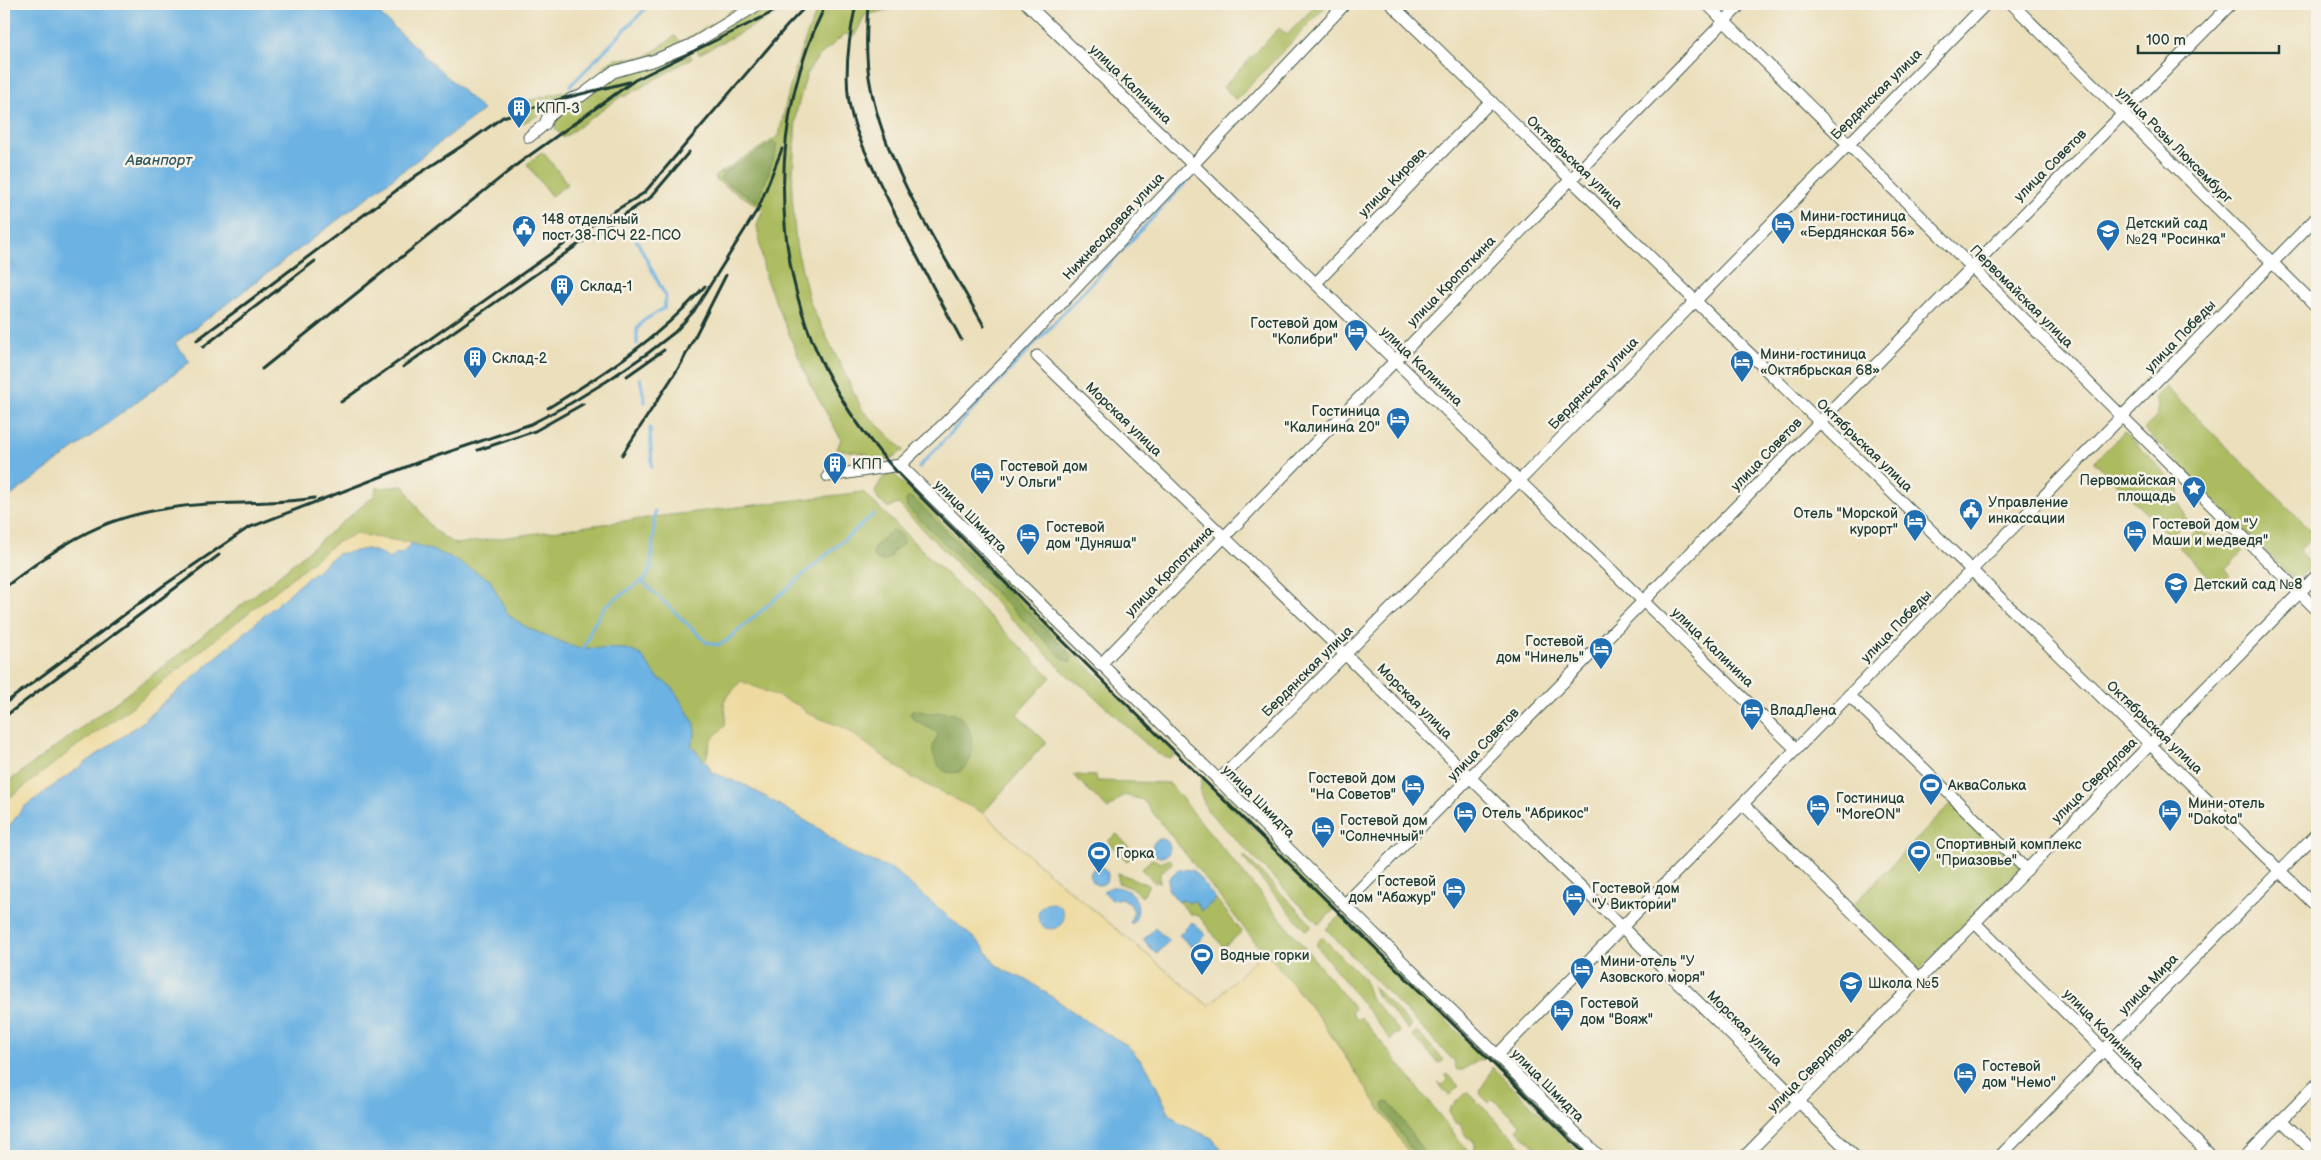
<svg xmlns="http://www.w3.org/2000/svg" width="2321" height="1160" font-family="'Balsamiq Sans',sans-serif">
  <style>
    .green { fill: #acbb5e; stroke: #667c49 }
    .forest { fill: #89a355; stroke: #547044 }
    .sand { fill: #eeda9e; stroke: #868c69 }
    .water { fill: #6cb2e3; stroke: #46788c }
    .lines { fill: none; stroke-linecap: round; stroke-linejoin: round }
    .stream { stroke: #6cb2e3; stroke-width: 3 }
    .minor-casing { stroke: #3e5548; stroke-width: 13 }
    .minor { stroke: #fff; stroke-width: 11 }
    .rail { stroke: #1f3d34; stroke-width: 3 }
    .labels { text-anchor: middle; stroke-width: 5; stroke-linejoin: round; paint-order: stroke }
    .street-label { font-size: 14px; fill: #1f3d34; stroke: #f7f3e8 }
    .poi-label { font-size: 14px; fill: #1f3d34; stroke: #f7f3e8; text-anchor: start }
    .water-label { font-size: 15px; font-style: italic; fill: #325a60; stroke: #f7f3e8 }
  </style>
  <rect width="100%" height="100%" fill="#f7f3e8"/>
  <filter id="ink" filterUnits="userSpaceOnUse"><feTurbulence type="fractalNoise" baseFrequency=".02" numOctaves="2"/><feDisplacementMap in="SourceGraphic" scale="10" xChannelSelector="R" yChannelSelector="G"/><feConvolveMatrix kernelMatrix="1 2 1 2 8 2 1 2 1" color-interpolation-filters="sRGB"/></filter>
  <filter id="wash" filterUnits="userSpaceOnUse"><feTurbulence type="fractalNoise" baseFrequency=".0096" numOctaves="4" result="noise"/><feDisplacementMap in="SourceGraphic" scale="20" xChannelSelector="R" yChannelSelector="G"/><feGaussianBlur stdDeviation="1.12" result="paint"/><feColorMatrix in="noise" values="0 0 0 0 0 0 0 0 0 0 0 0 0 0 0 0 0 1.4 0 .05"/><feComposite in="paint" operator="in"/></filter>
  <g filter="url(#wash)">
    <rect width="100%" height="100%" fill="#ebdfbc"/>
    <g class="green">
      <polygon points="739,4 749,4 692,39 646,59 603,67 615,59 646,57 675,36 681,42 718,21"/>
      <polygon points="764,4 796,4 699,54 695,47"/>
      <path d="M809,4H892L899,7L865,15L855,35L845,34L818,57L807,73L796,113L792,193L796,245L810,303L863,411L904,450L890,459L874,464L868,454L837,449L841,439L810,384L765,277L757,225L763,209L716,180L715,176L779,136C788,91 798,53 817,11Z"/>
      <polygon points="1317,4 1328,4 1236,100 1223,87 1279,28 1287,35"/>
      <polygon points="688,51 692,58 624,97 623,95 563,138 551,123 611,78 653,67"/>
      <polygon points="579,88 549,110 519,125 506,106"/>
      <polygon points="543,152 568,184 551,196 527,164"/>
      <path d="M2166,387L2315,534L2299,551L2312,565L2296,582L2144,429C2153,420 2164,412 2155,398Z"/>
      <polygon points="2124,432 2179,487 2179,502 2187,520 2170,537 2094,462"/>
      <polygon points="892,472 1172,750 1174,756 1169,758 1156,753 1084,687 1069,677 898,504 888,508 878,500 875,492 881,480"/>
      <path d="M404,486C418,508 430,534 457,544L654,517L863,492L1051,677L1017,714L1046,742L983,813L911,777L846,729L809,714L798,705L779,698L731,693C717,700 729,713 725,725C720,740 700,741 709,766L411,543L355,534L336,543L319,556L124,713L77,746L4,802V785L151,676L266,586L375,495L376,488Z"/>
      <polygon points="2196,530 2213,537 2230,538 2243,551 2225,570 2230,575 2219,586 2179,547"/>
      <polygon points="1073,775 1096,776 1097,781 1169,783 1355,1009 1351,1012 1357,1020 1361,1017 1472,1156 1411,1156 1320,1018 1268,954 1263,952 1143,800 1124,795 1108,809"/>
      <polygon points="1202,778 1335,909 1319,924 1207,810 1200,793"/>
      <polygon points="1223,792 1339,908 1338,909 1219,793"/>
      <polygon points="1953,802 2020,867 1918,971 1852,906"/>
      <polygon points="1117,834 1135,854 1127,861 1108,841"/>
      <polygon points="1244,855 1311,924 1310,929 1305,930 1242,857"/>
      <polygon points="1152,859 1161,863 1170,859 1172,863 1160,873 1160,883 1158,881 1155,883 1141,869"/>
      <polygon points="1118,873 1149,885 1142,897 1132,888 1118,883"/>
      <polygon points="1216,899 1242,932 1223,947 1199,916 1190,914 1179,902 1184,900 1194,900 1202,911"/>
      <polygon points="1341,910 1592,1156 1588,1156 1340,911"/>
      <polygon points="1340,915 1485,1059 1476,1061 1463,1070 1457,1070 1454,1061 1326,929"/>
      <polygon points="1322,937 1364,979 1370,997 1400,1032 1397,1035 1395,1033 1391,1040 1317,946 1317,942"/>
      <polygon points="1372,985 1411,1025 1409,1030 1376,995"/>
      <polygon points="1416,1031 1444,1060 1441,1063 1438,1062 1412,1035"/>
      <path d="M1492,1067L1583,1156H1544L1517,1130L1521,1125L1493,1099L1489,1103L1480,1094C1481,1083 1491,1078 1492,1067Z"/>
      <polygon points="1447,1074 1459,1086 1449,1096 1437,1082 1441,1085 1445,1084 1447,1080 1445,1075"/>
      <path d="M1465,1093H1469L1531,1156H1480L1475,1149V1142C1465,1138 1464,1133 1460,1124L1455,1123L1449,1113L1450,1108Z"/>
    </g>
    <g class="forest">
      <polygon points="774,142 776,143 776,152 758,202 720,179 724,173"/>
      <polygon points="909,497 915,500 1067,650 1071,657 1071,662 1065,660 907,507 906,500"/>
      <polygon points="893,529 903,537 903,544 893,551 890,558 883,561 875,558 873,554 875,546"/>
      <path d="M912,710C918,710 923,712 928,713C938,713 948,710 958,716C965,719 969,728 971,735C981,775 939,788 933,751C932,744 937,740 938,733L913,719L910,713Z"/>
      <polygon points="1387,1102 1392,1105 1426,1156 1416,1156 1385,1111 1383,1104"/>
    </g>
    <g class="sand">
      <polygon points="355,534 412,543 403,553 389,559 380,553 367,549 163,702 141,723 24,807 4,833 4,802 77,746 124,713 319,556 336,543"/>
      <polygon points="741,681 798,705 809,714 846,729 911,777 983,813 1043,868 1209,1006 1263,952 1268,954 1320,1019 1411,1156 1226,1156 1212,1138 1178,1123 1169,1113 1148,1069 1127,1045 1095,1027 1029,981 1005,971 994,963 982,945 954,922 865,859 847,851 821,830 747,786 711,772 704,761 706,759 711,740 725,726 726,714 724,701"/>
    </g>
    <g class="water">
      <polygon points="4,4 369,4 483,110 175,343 190,362 4,501"/>
      <polygon points="412,543 448,556 490,580 507,613 515,620 532,630 577,648 627,649 641,655 657,677 672,687 695,724 695,736 691,745 709,766 711,772 747,786 821,830 847,851 892,869 982,945 994,963 1005,971 1029,981 1095,1027 1127,1045 1148,1069 1169,1113 1178,1123 1212,1138 1226,1156 4,1156 4,833 24,807 141,723 299,585 337,554 367,549 380,553 389,559 395,554 403,553"/>
      <circle cx="1161" cy="848" r="9"/>
      <circle cx="1099" cy="876" r="9"/>
      <polygon points="1179,869 1193,870 1216,899 1202,911 1194,900 1190,903 1183,900 1179,902 1168,889 1169,878"/>
      <path d="M1112,887C1133,886 1146,907 1132,924L1130,922L1134,911L1129,902L1121,898L1112,900L1103,891Z"/>
      <circle cx="1051" cy="916" r="13"/>
      <polygon points="1192,922 1206,935 1193,948 1179,935"/>
      <polygon points="1155,928 1169,941 1157,954 1143,940"/>
    </g>
    <g class="lines">
      <g class="stream">
        <polyline points="570,86 650,4"/>
        <polyline points="636,239 666,297 664,308 643,321 637,329 637,344"/>
        <polyline points="640,378 645,402"/>
        <polyline points="650,428 652,467"/>
        <polyline points="919,467 1190,178"/>
        <polyline points="642,581 706,642 717,645 725,642 874,514"/>
        <polyline points="583,652 591,629 605,606 646,578 651,568 655,511"/>
      </g>
    </g>
  </g>
  <g filter="url(#ink)">
    <g class="lines">
      <g class="minor-casing">
        <g id="minor">
          <polyline points="1027,4 1796,749"/>
          <polyline points="1391,4 2317,907"/>
          <polyline points="1707,4 2317,610"/>
          <polyline points="2012,4 2317,307"/>
          <polyline points="529,137 545,124 548,117 571,99 581,96 613,72 655,60 691,45 759,4"/>
          <polyline points="1316,283 1491,101"/>
          <polyline points="1037,356 1345,654 1854,1156"/>
          <polyline points="900,465 1599,1156"/>
          <polyline points="900,465 945,423 1024,343 1345,4"/>
          <polyline points="828,476 900,465"/>
          <polyline points="1100,665 1741,4"/>
          <polyline points="1849,695 2027,870"/>
          <polyline points="1218,781 1527,473 1986,4"/>
          <polyline points="1743,804 1920,979"/>
          <polyline points="1344,905 2231,4"/>
          <polyline points="1975,923 2211,1156"/>
          <polyline points="1497,1055 2317,217"/>
          <polyline points="2281,1120 2317,1155"/>
          <polyline points="1745,1156 2317,575"/>
          <polyline points="2000,1156 2317,833"/>
          <polyline points="2246,1156 2317,1084"/>
        </g>
      </g>
      <use href="#minor" class="minor"/>
      <g class="rail">
        <path d="M826,4C770,117 769,256 825,369C859,437 901,478 954,530C989,566 1023,601 1058,636C1233,811 1412,982 1587,1156"/>
        <path d="M856,4C849,36 844,70 849,102C853,128 866,153 877,177C903,232 932,285 961,339"/>
        <path d="M868,4C866,31 865,61 871,88C886,169 944,254 984,326"/>
        <polyline points="396,8 401,4"/>
        <polyline points="757,212 782,149"/>
        <polyline points="197,340 417,175 471,140 503,117 557,100 629,82"/>
        <polyline points="203,347 315,261"/>
        <polyline points="403,367 586,239 650,198 689,152"/>
        <polyline points="262,369 519,163 635,80 769,14 785,4"/>
        <polyline points="627,376 664,350"/>
        <polyline points="341,402 587,228 644,193 786,27 808,4"/>
        <path d="M548,408C607,372 659,338 705,286"/>
        <polyline points="478,450 535,431 583,404"/>
        <polyline points="622,455 681,364 726,275"/>
        <path d="M4,588C75,533 115,510 207,504C243,502 278,504 314,498"/>
        <polyline points="4,704 163,586 248,528 419,462 531,424 571,403 607,381 648,353 675,332 694,311 759,207"/>
        <polyline points="4,717 219,555"/>
      </g>
    </g>
  </g>
  <defs>
    <g id="building-pin" transform="scale(1.25)"><path d="M0 17L-7.5 6A9.5 9.5 0 1 1 7.5 6Z" fill="#1f6fb2" stroke="#f7f3e8"/><path d="M-4-6H4V6H1V3H-1V6H-4ZM-2.5-4.3h1.7v1.8h-1.7ZM.8-4.3h1.7v1.8H.8ZM-2.5-1h1.7V.8h-1.7ZM.8-1h1.7V.8H.8Z" fill="#fff"/></g>
    <g id="hotel-pin" transform="scale(1.25)"><path d="M0 17L-7.5 6A9.5 9.5 0 1 1 7.5 6Z" fill="#1f6fb2" stroke="#f7f3e8"/><path d="M-6-4.5h1.5V1H6V5H4.5V3h-9V5H-6ZM-4 0a1.8 1.8 0 1 1 3.6 0ZM.5 0V-2.5h3Q6-2.5 6 0Z" fill="#fff"/></g>
    <g id="civic-pin" transform="scale(1.25)"><path d="M0 17L-7.5 6A9.5 9.5 0 1 1 7.5 6Z" fill="#1f6fb2" stroke="#f7f3e8"/><path d="M-.6-6.5H3V-4.5H.6V-3L4-1V1h2V6H-6V1h2V-1L-.6-3ZM-1.2 2.5V6h2.4V2.5Z" fill="#fff"/></g>
    <g id="school-pin" transform="scale(1.25)"><path d="M0 17L-7.5 6A9.5 9.5 0 1 1 7.5 6Z" fill="#1f6fb2" stroke="#f7f3e8"/><path d="M0-5L7-2L0 1L-7-2ZM-4 1L0 2.5L4 1V4Q0 6-4 4Z" fill="#fff"/></g>
    <g id="sight-pin" transform="scale(1.25)"><path d="M0 17L-7.5 6A9.5 9.5 0 1 1 7.5 6Z" fill="#1f6fb2" stroke="#f7f3e8"/><path d="M0-6L1.8-2.2L6-1.7L2.9 1.2L3.7 5.4L0 3.3L-3.7 5.4L-2.9 1.2L-6-1.7L-1.8-2.2Z" fill="#fff"/></g>
    <g id="stadium-pin" transform="scale(1.25)"><path d="M0 17L-7.5 6A9.5 9.5 0 1 1 7.5 6Z" fill="#1f6fb2" stroke="#f7f3e8"/><path d="M0-5a6.5 5 0 1 0 0 10a6.5 5 0 1 0 0-10ZM-3.5-1.8h7v3.6h-7Z" fill="#fff"/></g>
  </defs>
  <g fill-rule="evenodd">
    <use href="#building-pin" x="519" y="108"/>
    <use href="#hotel-pin" x="1783" y="224"/>
    <use href="#civic-pin" x="524" y="227"/>
    <use href="#school-pin" x="2108" y="231"/>
    <use href="#building-pin" x="562" y="286"/>
    <use href="#hotel-pin" x="1356" y="331"/>
    <use href="#building-pin" x="475" y="358"/>
    <use href="#hotel-pin" x="1742" y="362"/>
    <use href="#hotel-pin" x="1398" y="419"/>
    <use href="#building-pin" x="835" y="464"/>
    <use href="#hotel-pin" x="982" y="474"/>
    <use href="#sight-pin" x="2194" y="488"/>
    <use href="#civic-pin" x="1971" y="510"/>
    <use href="#hotel-pin" x="1915" y="521"/>
    <use href="#hotel-pin" x="2135" y="532"/>
    <use href="#hotel-pin" x="1028" y="535"/>
    <use href="#school-pin" x="2176" y="584"/>
    <use href="#hotel-pin" x="1601" y="649"/>
    <use href="#hotel-pin" x="1752" y="710"/>
    <use href="#stadium-pin" x="1931" y="785"/>
    <use href="#hotel-pin" x="1413" y="786"/>
    <use href="#hotel-pin" x="1818" y="806"/>
    <use href="#hotel-pin" x="2170" y="811"/>
    <use href="#hotel-pin" x="1465" y="813"/>
    <use href="#hotel-pin" x="1323" y="828"/>
    <use href="#stadium-pin" x="1919" y="852"/>
    <use href="#stadium-pin" x="1099" y="853"/>
    <use href="#hotel-pin" x="1454" y="889"/>
    <use href="#hotel-pin" x="1574" y="896"/>
    <use href="#stadium-pin" x="1202" y="955"/>
    <use href="#hotel-pin" x="1582" y="969"/>
    <use href="#school-pin" x="1851" y="983"/>
    <use href="#hotel-pin" x="1562" y="1011"/>
    <use href="#hotel-pin" x="1965" y="1074"/>
  </g>
  <g class="labels">
    <g class="street-label">
      <text transform="translate(1131 84) rotate(44)" y="5">улица Калинина</text>
      <text transform="translate(1876 94) rotate(-45)" y="5">Бердянская улица</text>
      <text transform="translate(2175 145) rotate(45)" y="5">улица Розы Люксембург</text>
      <text transform="translate(1575 162) rotate(44)" y="5">Октябрьская улица</text>
      <text transform="translate(2050 165) rotate(-45)" y="5">улица Советов</text>
      <text transform="translate(1392 182) rotate(-46)" y="5">улица Кирова</text>
      <text transform="translate(1113 226) rotate(-47)" y="5">Нижнесадовая улица</text>
      <text transform="translate(1451 281) rotate(-46)" y="5">улица Кропоткина</text>
      <text transform="translate(2022 296) rotate(45)" y="5">Первомайская улица</text>
      <text transform="translate(2180 336) rotate(-46)" y="5">улица Победы</text>
      <text transform="translate(1422 366) rotate(44)" y="5">улица Калинина</text>
      <text transform="translate(1593 383) rotate(-46)" y="5">Бердянская улица</text>
      <text transform="translate(1124 419) rotate(44)" y="5">Морская улица</text>
      <text transform="translate(1865 445) rotate(44)" y="5">Октябрьская улица</text>
      <text transform="translate(1766 454) rotate(-46)" y="5">улица Советов</text>
      <text transform="translate(971 516) rotate(45)" y="5">улица Шмидта</text>
      <text transform="translate(1169 571) rotate(-46)" y="5">улица Кропоткина</text>
      <text transform="translate(1896 626) rotate(-46)" y="5">улица Победы</text>
      <text transform="translate(1713 647) rotate(44)" y="5">улица Калинина</text>
      <text transform="translate(1307 671) rotate(-45)" y="5">Бердянская улица</text>
      <text transform="translate(1415 701) rotate(45)" y="5">Морская улица</text>
      <text transform="translate(2155 727) rotate(44)" y="5">Октябрьская улица</text>
      <text transform="translate(1483 744) rotate(-46)" y="5">улица Советов</text>
      <text transform="translate(2094 780) rotate(-45)" y="5">улица Свердлова</text>
      <text transform="translate(1259 801) rotate(45)" y="5">улица Шмидта</text>
      <text transform="translate(2148 984) rotate(-46)" y="5">улица Мира</text>
      <text transform="translate(1745 1028) rotate(45)" y="5">Морская улица</text>
      <text transform="translate(2104 1029) rotate(45)" y="5">улица Калинина</text>
      <text transform="translate(1810 1069) rotate(-45)" y="5">улица Свердлова</text>
      <text transform="translate(1548 1085) rotate(45)" y="5">улица Шмидта</text>
    </g>
    <g class="poi-label">
      <text x="536" y="113">КПП-3</text>
      <text x="1800" y="221">Мини-гостиница<tspan x="1800" dy="16">«Бердянская 56»</tspan></text>
      <text x="542" y="224">148 отдельный<tspan x="542" dy="16">пост 38-ПСЧ 22-ПСО</tspan></text>
      <text x="2126" y="228">Детский сад<tspan x="2126" dy="16">№29 "Росинка"</tspan></text>
      <text x="580" y="291">Склад-1</text>
      <text x="1338" y="328" text-anchor="end">Гостевой дом<tspan x="1338" dy="16">"Колибри"</tspan></text>
      <text x="1760" y="359">Мини-гостиница<tspan x="1760" dy="16">«Октябрьская 68»</tspan></text>
      <text x="492" y="363">Склад-2</text>
      <text x="1380" y="416" text-anchor="end">Гостиница<tspan x="1380" dy="16">"Калинина 20"</tspan></text>
      <text x="852" y="469">КПП</text>
      <text x="1000" y="471">Гостевой дом<tspan x="1000" dy="16">"У Ольги"</tspan></text>
      <text x="2176" y="485" text-anchor="end">Первомайская<tspan x="2176" dy="16">площадь</tspan></text>
      <text x="1988" y="507">Управление<tspan x="1988" dy="16">инкассации</tspan></text>
      <text x="1898" y="518" text-anchor="end">Отель "Морской<tspan x="1898" dy="16">курорт"</tspan></text>
      <text x="2152" y="529">Гостевой дом "У<tspan x="2152" dy="16">Маши и медведя"</tspan></text>
      <text x="1046" y="532">Гостевой<tspan x="1046" dy="16">дом "Дуняша"</tspan></text>
      <text x="2194" y="589">Детский сад №8</text>
      <text x="1584" y="646" text-anchor="end">Гостевой<tspan x="1584" dy="16">дом "Нинель"</tspan></text>
      <text x="1770" y="715">ВладЛена</text>
      <text x="1396" y="783" text-anchor="end">Гостевой дом<tspan x="1396" dy="16">"На Советов"</tspan></text>
      <text x="1948" y="790">АкваСолька</text>
      <text x="1836" y="803">Гостиница<tspan x="1836" dy="16">"MoreON"</tspan></text>
      <text x="2188" y="808">Мини-отель<tspan x="2188" dy="16">"Dakota"</tspan></text>
      <text x="1482" y="818">Отель "Абрикос"</text>
      <text x="1340" y="825">Гостевой дом<tspan x="1340" dy="16">"Солнечный"</tspan></text>
      <text x="1936" y="849">Спортивный комплекс<tspan x="1936" dy="16">"Приазовье"</tspan></text>
      <text x="1116" y="858">Горка</text>
      <text x="1436" y="886" text-anchor="end">Гостевой<tspan x="1436" dy="16">дом "Абажур"</tspan></text>
      <text x="1592" y="893">Гостевой дом<tspan x="1592" dy="16">"У Виктории"</tspan></text>
      <text x="1220" y="960">Водные горки</text>
      <text x="1600" y="966">Мини-отель "У<tspan x="1600" dy="16">Азовского моря"</tspan></text>
      <text x="1868" y="988">Школа №5</text>
      <text x="1580" y="1008">Гостевой<tspan x="1580" dy="16">дом "Вояж"</tspan></text>
      <text x="1982" y="1071">Гостевой<tspan x="1982" dy="16">дом "Немо"</tspan></text>
    </g>
    <g class="water-label">
      <text x="159" y="165">Аванпорт</text>
    </g>
  </g>
  <rect width="2321" height="1160" fill="none" stroke="#f7f3e8" stroke-width="20"/>
  <path d="M2138 45v8h141v-8" fill="none" stroke="#1f3d34" stroke-width="2.5"/>
  <text x="2146" y="45" font-size="15" fill="#1f3d34" stroke="#f7f3e8" stroke-width="4" paint-order="stroke">100 m</text>
</svg>
